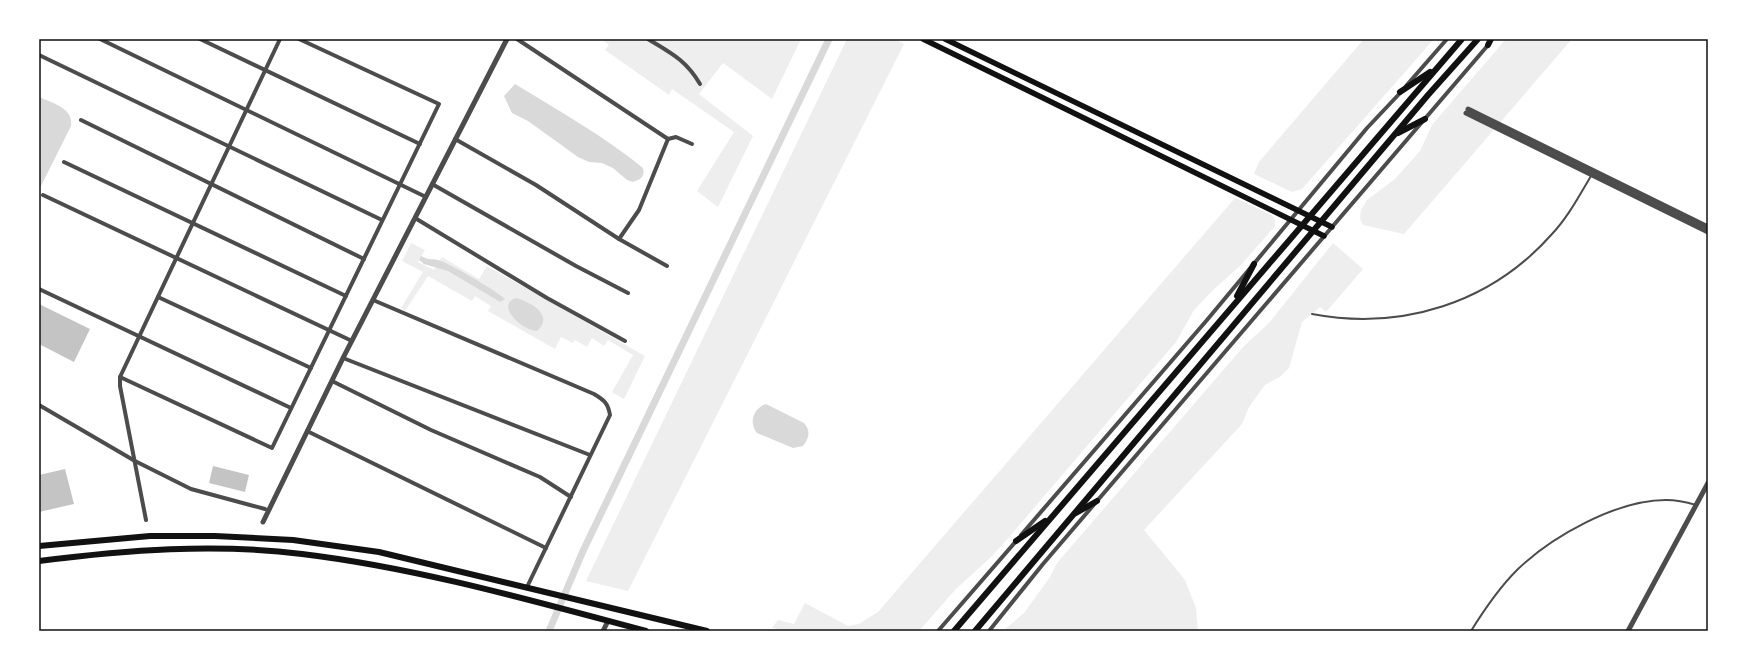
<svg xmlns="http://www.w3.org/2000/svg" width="1747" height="670" font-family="Jost,sans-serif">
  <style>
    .green { fill: #eee }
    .water { fill: #d9d9d9 }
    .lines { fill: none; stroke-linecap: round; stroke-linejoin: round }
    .canal { stroke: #d9d9d9; stroke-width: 7 }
    .building { fill: #c4c4c4 }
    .service { stroke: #4c4c4c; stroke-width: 2 }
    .minor { stroke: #4c4c4c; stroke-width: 4 }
    .tertiary { stroke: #4c4c4c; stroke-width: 5 }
    .secondary { stroke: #111; stroke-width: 5.5 }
    .primary { stroke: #111; stroke-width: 6 }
    .neatline { fill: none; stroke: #111; stroke-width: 1.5 }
  </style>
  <rect width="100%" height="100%" fill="#fff"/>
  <g class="green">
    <polygon points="601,39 801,39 772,99 723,63 699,94 753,136 718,207 697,191 734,132 672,89 669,95 605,50 609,45"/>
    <polygon points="847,39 894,39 904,44 628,591 586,581"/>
    <polygon points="1364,39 1434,39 1302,189 1292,192 1254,174 1259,162"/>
    <polygon points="1506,39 1572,39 1404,234 1363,225 1360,218 1361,210 1367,200 1395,179 1420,151 1432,125"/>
    <polygon points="1235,198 1272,215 1275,220 1275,226 1241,265 1213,290 1194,310 1176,342 1010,536 992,556 955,590 919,631 786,631 772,628 778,620 794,624 805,603 848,626 859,624 878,612"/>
    <polygon points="411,243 425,250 418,262 434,270 442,257 479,279 487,266 645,356 624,399 612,392 633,355 608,340 604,346 592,338 587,347 575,340 573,343 561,337 555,349 488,311 491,306 475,296 472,301 428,276 405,311 401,308 423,272 402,261"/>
    <polygon points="1333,243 1363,269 1326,312 1320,307 1302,322 1289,368 1281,376 1265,385 1249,407 1242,424 1144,530 1185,580 1196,608 1198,631 1003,631 1024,613 1050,577 1057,563 1244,346 1269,323"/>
  </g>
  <g class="water">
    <path d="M515,84C559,111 604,136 643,168C645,177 641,179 633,182L627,180L613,168L602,163L589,162L578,157L528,121L512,113L504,96Z"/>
    <path d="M39,97C52,103 74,108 71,126L39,190Z"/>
    <path d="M421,256C431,261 430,258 438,260C449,263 497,291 505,299L500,302L497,300L448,271L424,264L419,260Z"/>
    <path d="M516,298C530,302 555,315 537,331C522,331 495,305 516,298Z"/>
    <path d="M766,404L804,423C811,431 809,438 803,446L793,448L757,433C748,422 754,408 766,404Z"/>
  </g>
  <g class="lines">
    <polyline class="canal" points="549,631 583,551 829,39"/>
  </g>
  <g class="building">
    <polygon points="39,304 90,329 74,362 39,344"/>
    <polygon points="213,466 249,475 245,492 209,483"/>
    <polygon points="65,469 74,504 39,512 39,475"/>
  </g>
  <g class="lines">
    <g class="service">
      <path d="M1312,314C1402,331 1491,303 1552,234C1568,217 1579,196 1591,176"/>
      <path d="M1471,631C1484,610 1499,588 1517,570C1551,537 1616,500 1666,500C1676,500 1686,502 1696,505"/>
    </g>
    <g class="minor">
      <polyline points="100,39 426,197"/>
      <polyline points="200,39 420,144"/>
      <polyline points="517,39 668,139 676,137 692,144"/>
      <path d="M648,39C671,53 686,60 700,84"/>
      <polyline points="39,55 382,220"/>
      <polyline points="1406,86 1447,39"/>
      <polyline points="81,120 364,259"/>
      <polyline points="455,139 536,185 619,239 667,266"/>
      <polyline points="64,162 346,296"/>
      <polyline points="432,184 576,266 628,293"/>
      <polyline points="43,195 352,341"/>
      <polyline points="415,218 547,298 625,341"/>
      <polyline points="619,239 639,210 668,139"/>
      <polyline points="39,289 291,408"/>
      <polyline points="158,297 311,368"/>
      <path d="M373,300L594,394C604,400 608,403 610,415L527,587"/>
      <polyline points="343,358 590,455"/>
      <polyline points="120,377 272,448 439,104 299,39"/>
      <polyline points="332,381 431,430 540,477 571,497"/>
      <polyline points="39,405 135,461 191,489 265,509"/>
      <polyline points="307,431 546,548"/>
      <polyline points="146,520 120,386 120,377 280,39"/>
      <polyline points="1021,535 1207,320 1367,128 1402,91"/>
      <polyline points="938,631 1017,540"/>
      <polyline points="989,631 1043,564 1489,44"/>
    </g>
    <g class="tertiary">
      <polyline points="1468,109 1708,227"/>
      <polyline points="1466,113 1708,232"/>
      <polyline points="263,522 343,358 507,39"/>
      <polyline points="603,631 608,621"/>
      <polyline points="1628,631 1708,483"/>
    </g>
    <g class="secondary">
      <polyline points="923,39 1324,236"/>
      <polyline points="945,39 1332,227"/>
    </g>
    <g class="primary">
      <polyline points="1488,45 1491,39"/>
      <polyline points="1400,92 1430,72"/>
      <polyline points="1398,133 1425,119"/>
      <polyline points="1237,296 1254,264"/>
      <polyline points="1076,513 1097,501"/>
      <polyline points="1016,541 1045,521"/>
      <polyline points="39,546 150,536 215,536 293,540 379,552 707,631"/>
      <path d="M39,561C126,550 214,543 302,554C418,568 533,601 646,631"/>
      <polyline points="954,631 1462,39"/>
      <polyline points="975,631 1428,95 1478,39"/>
    </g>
  </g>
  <rect width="1747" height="670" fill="none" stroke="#ffffff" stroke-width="80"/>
  <rect x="40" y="40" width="1667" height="590" class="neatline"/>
</svg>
